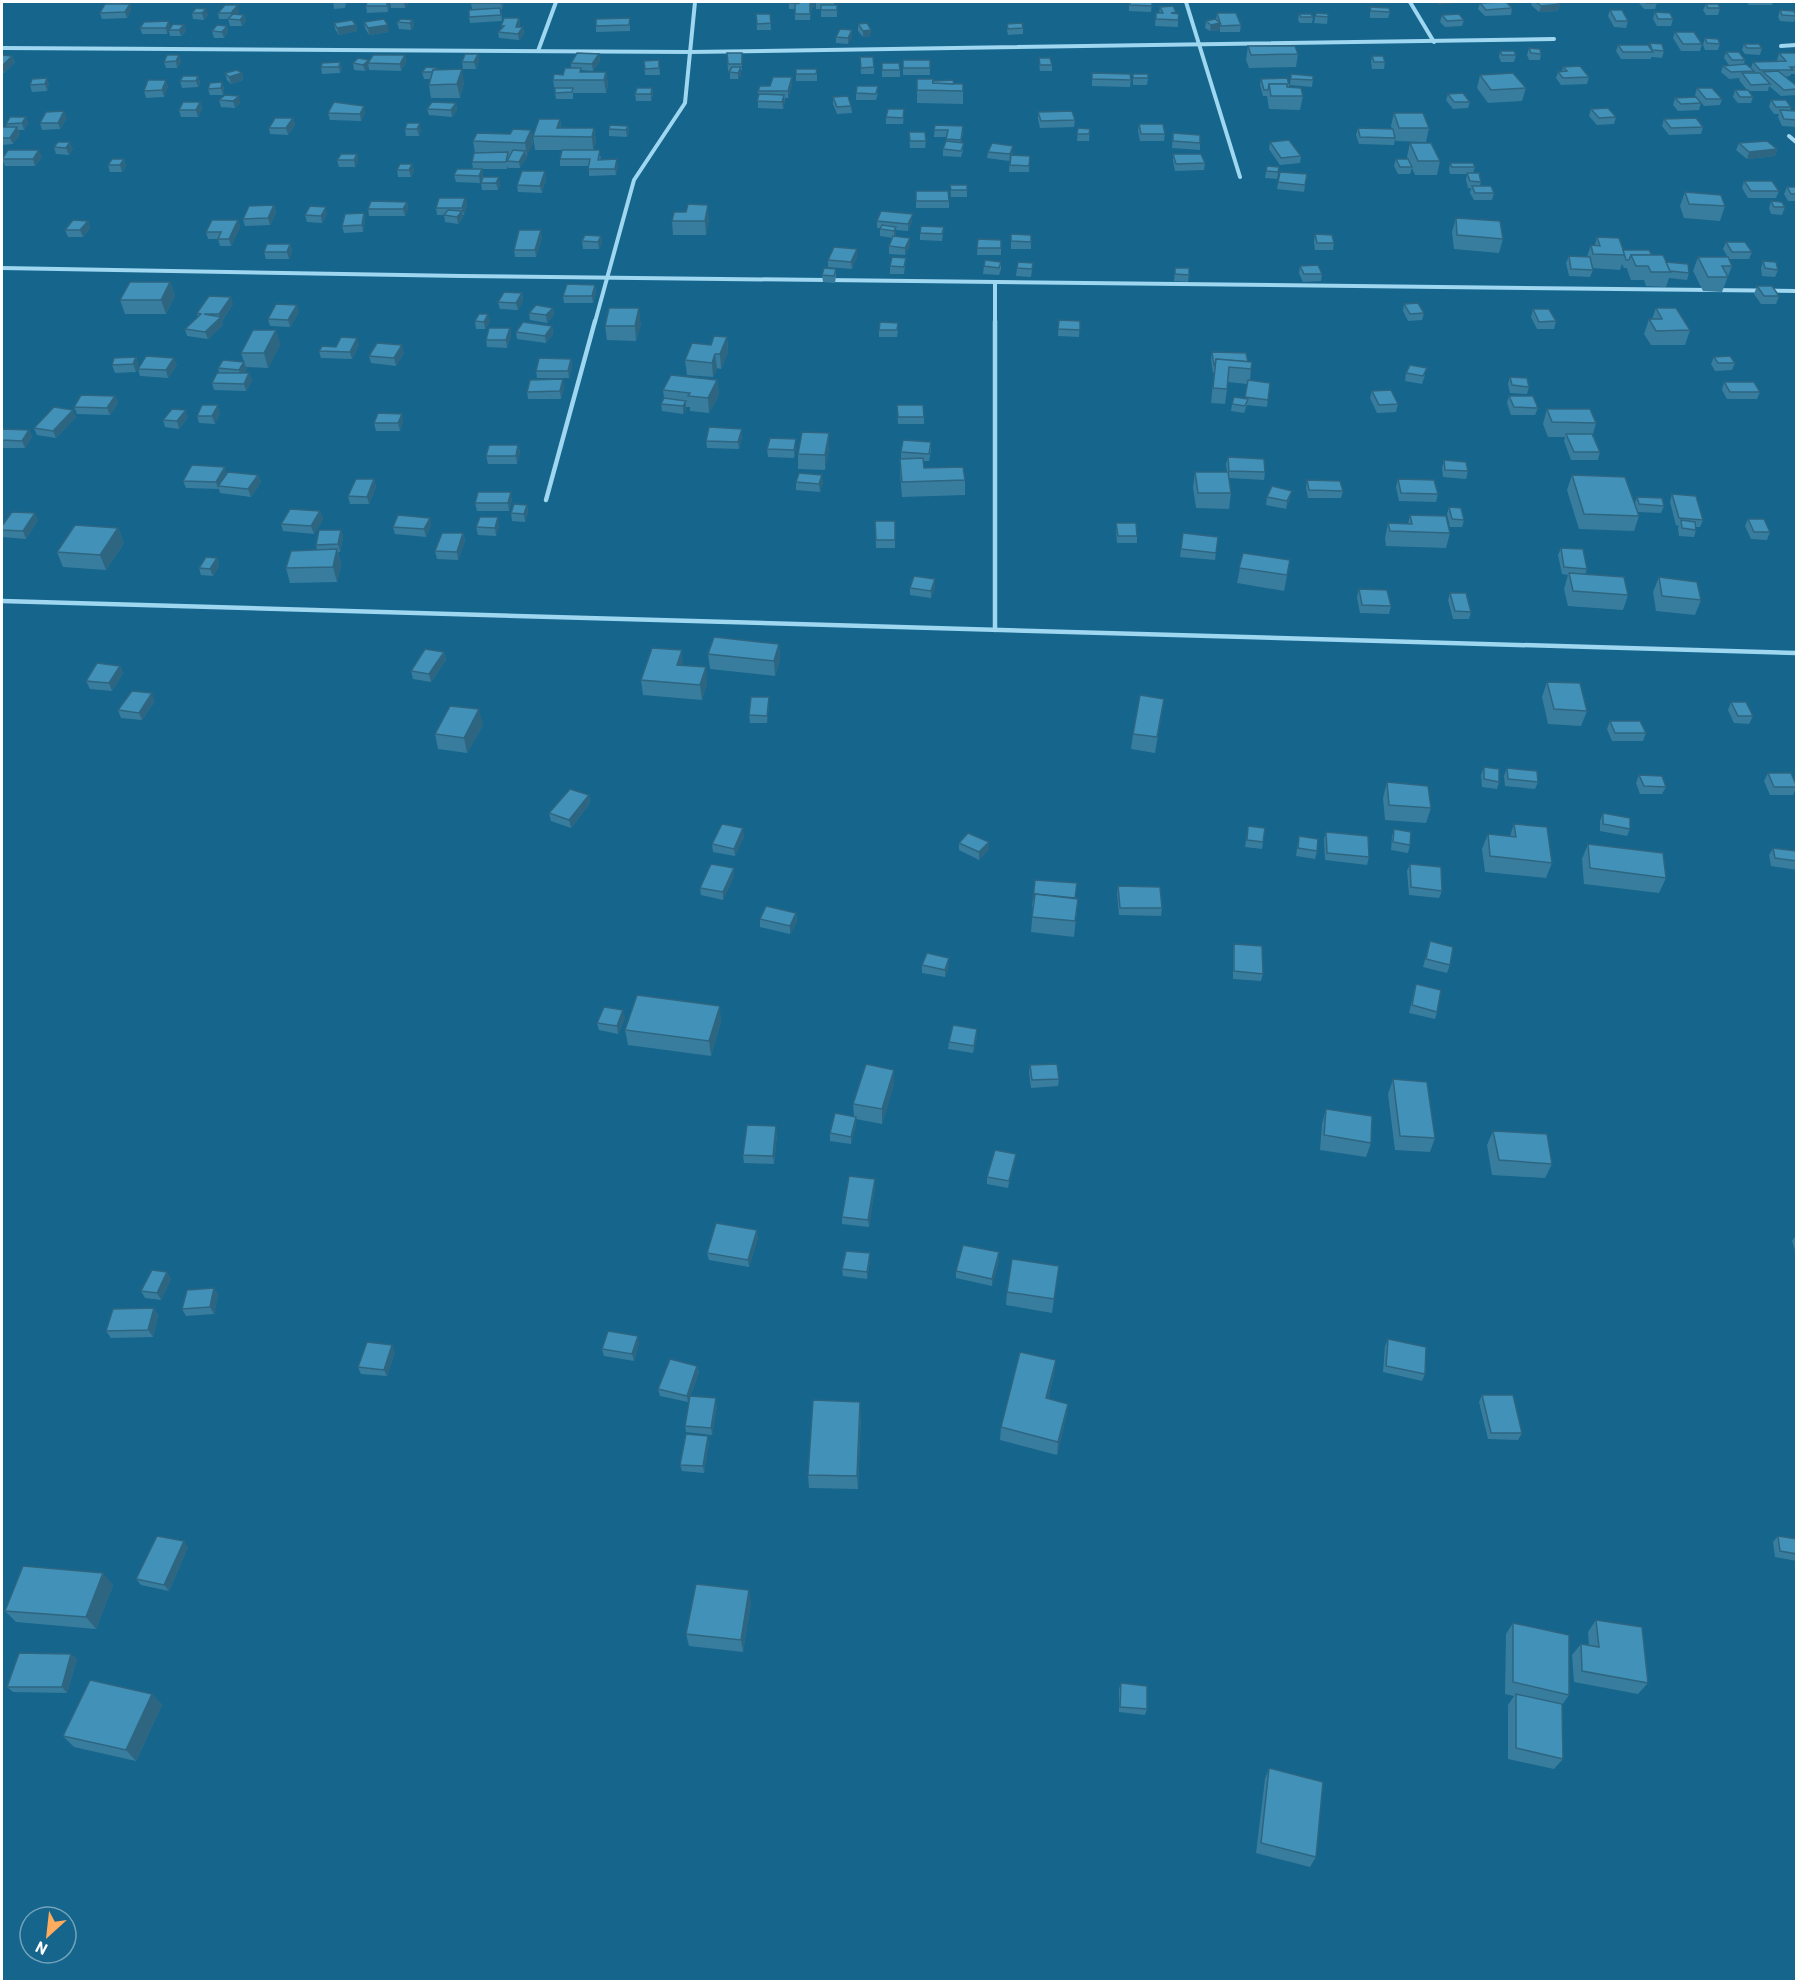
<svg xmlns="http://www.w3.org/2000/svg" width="1798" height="1983" font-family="Barlow,sans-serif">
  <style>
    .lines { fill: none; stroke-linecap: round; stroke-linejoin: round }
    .street-far1 { stroke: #9fd6f0; stroke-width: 4 }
    .street { stroke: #9fd6f0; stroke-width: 4.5 }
    .wall { fill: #397d9e }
    .shaded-wall { fill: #2e6681 }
    .building { fill: #4291b8; stroke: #2e6681; stroke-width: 1.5 }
  </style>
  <rect width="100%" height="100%" fill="#15658d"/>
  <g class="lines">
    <g class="street-far1">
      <polyline points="1186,2 1240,177"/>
      <polyline points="1410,2 1434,42"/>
      <polyline points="1781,46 1796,45"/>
      <polyline points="2,48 690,52 1554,39"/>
      <polyline points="538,51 556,2"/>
      <polyline points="1789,136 1796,142"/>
      <polyline points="2,268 462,276 1796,291"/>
      <polyline points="995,282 995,322"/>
      <polyline points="595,322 634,180 685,103 695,2"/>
    </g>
    <g class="street">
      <polyline points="995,321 995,630"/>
      <polyline points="546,500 595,321"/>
      <polyline points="2,601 1796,653"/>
    </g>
  </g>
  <g class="wall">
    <polygon points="107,2 122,2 121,4 130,4 131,10 127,18 102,19 100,13 108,4"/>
    <polygon points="333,2 346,2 345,8 334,9"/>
    <polygon points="389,2 388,12 367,13 366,6"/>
    <polygon points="390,2 407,2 408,4 405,8 391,8"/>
    <polygon points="505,2 502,9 501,9 502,21 470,23 469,17 472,9 471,3"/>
    <polygon points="816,2 834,2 834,5 837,5 837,17 821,17 821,9 816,9"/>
    <polygon points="1129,2 1152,2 1151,12 1129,11"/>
    <polygon points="1532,2 1557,2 1560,4 1558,11 1539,12 1531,5"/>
    <polygon points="1639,2 1656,2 1657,3 1655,9 1644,9 1639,3"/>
    <polygon points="1746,2 1773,2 1772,5 1749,5"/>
    <polygon points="789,3 815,5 811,10 810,20 795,20 795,9 789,9"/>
    <polygon points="1480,3 1512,8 1511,15 1485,16 1478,9"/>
    <polygon points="1706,4 1720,8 1718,15 1706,15 1703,10"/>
    <polygon points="1160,7 1176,12 1178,20 1178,27 1155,26 1156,13 1159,13"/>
    <polygon points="1370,7 1390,12 1388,18 1370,18"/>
    <polygon points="196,8 208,15 204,20 193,19 192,13"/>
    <polygon points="1610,10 1628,21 1626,28 1614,27 1608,16"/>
    <polygon points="1780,10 1796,16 1794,22 1780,21 1778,17"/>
    <polygon points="239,12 237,14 244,15 246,21 242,26 230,26 228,19 219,19 218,13"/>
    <polygon points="1655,12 1673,19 1671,26 1657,26 1653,19"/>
    <polygon points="1217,13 1241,25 1240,32 1220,32 1220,30 1210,31 1205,28 1206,21 1216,20"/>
    <polygon points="1316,13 1328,14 1327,24 1314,23"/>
    <polygon points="756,14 770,14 771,30 757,30"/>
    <polygon points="1299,14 1313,17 1312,23 1300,23 1298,20"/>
    <polygon points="1442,15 1464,20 1462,26 1445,27 1440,22"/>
    <polygon points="519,18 520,25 519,27 523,27 524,34 519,40 499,38 498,32 502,28 501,26"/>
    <polygon points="413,20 414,26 411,30 399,29 397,22"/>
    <polygon points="364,22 389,32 369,35 365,28"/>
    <polygon points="334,23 356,25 357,31 339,35 335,29"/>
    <polygon points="630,24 630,31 596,32 596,26"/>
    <polygon points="858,24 871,36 863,37 858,31"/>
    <polygon points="1007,24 1023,28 1023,34 1008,35 1007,30"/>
    <polygon points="184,25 186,31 181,36 170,36 169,31 167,34 142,34 140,28 171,27"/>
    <polygon points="227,26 228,32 224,38 214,38 212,31"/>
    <polygon points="852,30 852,36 848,44 836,43 836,37"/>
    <polygon points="1675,32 1702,44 1700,51 1681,51 1673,38"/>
    <polygon points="1705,38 1720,44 1718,50 1705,50 1703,45"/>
    <polygon points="1650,43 1664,51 1662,58 1651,57 1651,59 1621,59 1616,51 1618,45 1649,47"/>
    <polygon points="1744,44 1762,48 1760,55 1745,54 1742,50"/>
    <polygon points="1248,46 1298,54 1296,67 1249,68 1246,60"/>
    <polygon points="1529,48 1541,54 1540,60 1529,60 1527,55"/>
    <polygon points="1500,51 1516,55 1514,62 1501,62 1499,57"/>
    <polygon points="1726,52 1745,60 1744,64 1751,68 1753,62 1778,62 1777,60 1779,53 1797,54 1797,74 1791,74 1790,76 1785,77 1797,86 1797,95 1781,96 1769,86 1768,91 1749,91 1753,97 1751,103 1738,103 1733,97 1735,90 1747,90 1739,80 1740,78 1729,79 1721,72 1723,66 1729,65 1724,58"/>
    <polygon points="727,53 742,53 742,70 741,70 741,74 738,79 730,79 730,71 728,71"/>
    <polygon points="478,54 479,61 476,69 463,69 462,62"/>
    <polygon points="599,54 600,61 593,71 581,70 581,72 606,72 608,85 606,93 573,93 573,99 556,99 553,80 563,75 571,68 571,63"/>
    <polygon points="2,55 12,56 15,62 4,73 2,73"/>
    <polygon points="179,55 181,62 177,68 166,68 164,62"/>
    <polygon points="405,55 406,62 401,71 369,70 369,68 365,71 354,70 353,63"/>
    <polygon points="1372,56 1385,62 1384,69 1372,69 1371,62"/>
    <polygon points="860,57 874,67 874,74 861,74"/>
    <polygon points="1039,58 1052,65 1052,71 1040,71 1039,64"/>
    <polygon points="659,60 660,75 645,75 644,61"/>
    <rect x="903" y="60" width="27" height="15"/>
    <polygon points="340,62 342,69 340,73 322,74 321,67"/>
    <polygon points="882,63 900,70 900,77 882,77"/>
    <polygon points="1563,67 1589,77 1587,84 1561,85 1556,78 1558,72 1562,71"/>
    <polygon points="437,68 437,70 464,83 460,98 431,98 429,85 430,79 424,79 422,72"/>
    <polygon points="817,69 817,81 796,81 796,74"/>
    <polygon points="225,73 242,73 243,80 231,84 227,80"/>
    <polygon points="1092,73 1131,80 1130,87 1092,86"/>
    <polygon points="1133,74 1148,78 1147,85 1133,85"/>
    <polygon points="1291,74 1313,80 1312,87 1290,85"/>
    <polygon points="1480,75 1526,88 1522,101 1488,103 1477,88"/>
    <polygon points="198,76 200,83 198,87 182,88 180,81"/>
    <polygon points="32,79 49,84 47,91 32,92 30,85"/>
    <polygon points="1261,79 1290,87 1303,96 1300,110 1269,109 1267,96 1263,96 1260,85"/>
    <polygon points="933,81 954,84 963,84 963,104 917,103 917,90"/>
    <polygon points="222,82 224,89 223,95 210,95 208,89"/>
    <polygon points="792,84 788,98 785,98 785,102 783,109 758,108 758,91 770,86"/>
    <polygon points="168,86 164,97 146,98 144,91"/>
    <polygon points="652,88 653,95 651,101 636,101 635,94"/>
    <polygon points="1697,88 1722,99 1720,105 1704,106 1695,95"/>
    <polygon points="856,93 878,93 876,100 856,100"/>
    <polygon points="1448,94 1470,102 1468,108 1453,109 1446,100"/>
    <polygon points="833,97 851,106 852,113 837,114 833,104"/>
    <polygon points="1675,98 1701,103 1699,110 1678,111 1673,105"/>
    <polygon points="219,100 240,103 235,108 221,107"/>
    <polygon points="1771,100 1791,107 1790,111 1797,111 1797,127 1782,126 1778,117 1779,114 1774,114 1769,107"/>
    <polygon points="200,102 202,109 198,117 181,117 179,110"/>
    <polygon points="456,103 457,110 452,117 429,115 427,109"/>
    <polygon points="1591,109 1616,117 1614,124 1597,125 1589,116"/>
    <polygon points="1038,112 1075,120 1074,127 1040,128 1038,119"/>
    <polygon points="328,113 365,113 361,121 330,120"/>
    <polygon points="1394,113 1429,128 1426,142 1396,141 1395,139 1394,145 1359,144 1356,135 1358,128 1392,129 1391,126"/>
    <polygon points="904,116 903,124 886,124 886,117"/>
    <polygon points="26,117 28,123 24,130 18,130 20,134 13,144 2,145 2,127 7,127 6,124"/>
    <polygon points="67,118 60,129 42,130 40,123"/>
    <polygon points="293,118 295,125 288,135 270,134 269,128"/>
    <polygon points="560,119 561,128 594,128 596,142 593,150 601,157 600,160 618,166 616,175 589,176 589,166 560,166 560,159 565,150 535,150 533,136"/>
    <polygon points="1664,119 1703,127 1701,134 1669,135 1662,126"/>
    <polygon points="407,123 421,130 419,136 406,136 405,129"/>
    <polygon points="1139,124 1165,134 1164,141 1140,141 1138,131"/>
    <polygon points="935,125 963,133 961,142 963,150 961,157 943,156 943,149 947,137 934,137"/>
    <polygon points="628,126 629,133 627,137 609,136 609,129"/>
    <polygon points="1078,128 1090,129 1089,141 1077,141"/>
    <polygon points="531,130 533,144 520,168 508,168 507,166 507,169 473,169 472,162 475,153 473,141"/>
    <polygon points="909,132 926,141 925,148 910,148"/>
    <polygon points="1173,133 1200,143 1200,150 1172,148"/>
    <polygon points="58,142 73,149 69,155 56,154 54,147"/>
    <polygon points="1270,142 1301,156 1300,163 1280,165 1269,149"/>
    <polygon points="1410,143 1440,161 1437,175 1415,175 1412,168 1410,174 1398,174 1394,166 1396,159 1408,159 1407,157"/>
    <polygon points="1739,143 1777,149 1775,156 1747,159 1736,150"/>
    <polygon points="988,152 1013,152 1012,155 1030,156 1029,172 1009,172 1010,159 1009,161 987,158"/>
    <polygon points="357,154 358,161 355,167 339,167 337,160"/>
    <polygon points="1173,154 1205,163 1204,170 1175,171 1173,161"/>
    <polygon points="42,157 35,166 5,166 2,159"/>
    <polygon points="124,159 126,166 122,172 110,172 108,165"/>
    <polygon points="1450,163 1475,167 1473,173 1481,182 1480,186 1494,193 1492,200 1474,200 1470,193 1471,188 1468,188 1466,180 1467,174 1450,174 1449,170"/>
    <polygon points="412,164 414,171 411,177 398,177 397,170"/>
    <polygon points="1267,166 1279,167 1277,179 1265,178"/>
    <polygon points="482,169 483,176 480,183 456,182 454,175"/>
    <polygon points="1280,172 1307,174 1304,192 1277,189"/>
    <polygon points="546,178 542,193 518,192 517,185"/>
    <polygon points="1744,181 1779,191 1776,198 1748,198 1742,188"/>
    <polygon points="481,183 500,184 498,190 482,190"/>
    <polygon points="950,185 967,190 967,197 951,197"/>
    <polygon points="1787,187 1797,187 1797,201 1788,201 1784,194"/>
    <polygon points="916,191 949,201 949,208 916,208"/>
    <polygon points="1685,192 1725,206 1720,221 1684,218 1680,206"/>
    <polygon points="465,198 467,205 464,215 462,215 463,218 458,224 445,222 444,215 437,215 436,208"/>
    <polygon points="1771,201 1785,207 1782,215 1771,214 1769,208"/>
    <polygon points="407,202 408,209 405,216 369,216 368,209"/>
    <polygon points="274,205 276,213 270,225 245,226 243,219"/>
    <polygon points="364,213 365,220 363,232 344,233 342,226"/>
    <polygon points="327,214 322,223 307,222 305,215"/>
    <polygon points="1456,218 1503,239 1499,253 1454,249 1452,232"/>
    <polygon points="709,219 706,235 673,235 672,221"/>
    <polygon points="238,220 240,227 231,246 220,246 218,239 208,239 206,232"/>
    <polygon points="88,221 90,228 83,237 68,237 65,230"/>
    <polygon points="877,221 912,221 908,231 896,230 896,234 895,237 910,238 910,245 905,255 889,254 889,246 893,238 880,236 880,228 877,228"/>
    <polygon points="944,227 942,241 920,240 920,233"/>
    <polygon points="1011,234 1031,242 1031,249 1011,249"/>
    <polygon points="1315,234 1334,243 1333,250 1315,250 1314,242"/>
    <polygon points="601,236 602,243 599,249 583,249 582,241"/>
    <polygon points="542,237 536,257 515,257 514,250"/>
    <polygon points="1597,237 1623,250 1652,255 1689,273 1687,280 1669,278 1666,287 1646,286 1644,280 1631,280 1627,269 1627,268 1624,268 1622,264 1620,270 1592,268 1593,270 1590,277 1569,276 1566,263 1569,256 1587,257 1591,245 1595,245"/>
    <polygon points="978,239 1001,240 1001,255 977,255"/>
    <polygon points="1726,242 1752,252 1749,259 1729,259 1723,249"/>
    <polygon points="290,244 292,251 289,259 266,259 264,252"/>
    <polygon points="857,256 852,269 828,267 828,260"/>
    <polygon points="1698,257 1732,266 1722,292 1703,291 1693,271"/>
    <polygon points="906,258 904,274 890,274 890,266"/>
    <polygon points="1763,261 1778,270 1775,277 1762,276 1761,268"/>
    <polygon points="1001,262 1001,269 999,275 983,274 984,266"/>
    <polygon points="1033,263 1031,277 1016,276 1017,268"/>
    <polygon points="1300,266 1322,274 1321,281 1303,282 1299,273"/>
    <polygon points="1175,268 1189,275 1188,282 1174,281"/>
    <polygon points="836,269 836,276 835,283 823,282 822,275"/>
    <polygon points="170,282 175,296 166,314 125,314 120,300"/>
    <polygon points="595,285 596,292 593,303 564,303 563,296"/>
    <polygon points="1757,286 1779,296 1776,304 1761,304 1754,294"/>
    <polygon points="522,293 523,300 518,310 500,309 498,302"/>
    <polygon points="233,304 222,321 223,325 208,339 187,336 185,329 198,317 197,313"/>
    <polygon points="1404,304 1424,313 1422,320 1408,321 1403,311"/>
    <polygon points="553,308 554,315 547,323 530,320 529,313"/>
    <polygon points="1656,308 1690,330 1685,345 1651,345 1644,334 1649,319 1652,319"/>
    <polygon points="1533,309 1556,321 1554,329 1537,329 1531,317"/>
    <polygon points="299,312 290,327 270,326 268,319"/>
    <polygon points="1059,320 1080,321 1079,337 1058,336"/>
    <polygon points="475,321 490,322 485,329 476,329"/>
    <polygon points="641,323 636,341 607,340 605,326"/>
    <polygon points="552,326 553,334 546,343 517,339 516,332"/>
    <polygon points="510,328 511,336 507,348 487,347 486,340"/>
    <polygon points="276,330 280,345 268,368 246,367 247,369 244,373 249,373 252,381 246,391 214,390 212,383 219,373 218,368 244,362 241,353"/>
    <polygon points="879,330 898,330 897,337 879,337"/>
    <polygon points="727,337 728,352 721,369 717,368 713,377 687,375 685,360 711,345"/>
    <polygon points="359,345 352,359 321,358 319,351 336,347"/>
    <polygon points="1212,352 1248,362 1251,369 1250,381 1270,383 1267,407 1247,405 1244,413 1231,411 1232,404 1245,399 1247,384 1228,382 1225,404 1211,403 1214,373 1213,373 1211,360"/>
    <polygon points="404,353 396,366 371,363 369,356"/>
    <polygon points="136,357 138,364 136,372 115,373 112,365"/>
    <polygon points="1714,357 1735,363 1732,370 1715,371 1711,364"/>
    <polygon points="571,359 572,366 569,378 537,378 536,371"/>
    <polygon points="177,365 168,378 140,376 138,369"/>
    <polygon points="1406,373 1425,375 1422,384 1405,381"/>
    <polygon points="1510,377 1529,387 1527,394 1510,393 1508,384"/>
    <polygon points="717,380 719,395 709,413 690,411 690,407 686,407 686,409 683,414 662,411 661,404 664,398 663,390"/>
    <polygon points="1724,382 1760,392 1757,399 1727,399 1722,390"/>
    <polygon points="564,387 561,399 528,399 527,392"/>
    <polygon points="1372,391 1398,404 1396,412 1377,413 1370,398"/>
    <polygon points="115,396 118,403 110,415 77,414 74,407"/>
    <polygon points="1509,396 1538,408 1535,415 1511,415 1507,403"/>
    <polygon points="897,405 924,417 924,424 898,424"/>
    <polygon points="1547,409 1596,423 1593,434 1600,452 1598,460 1571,460 1564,441 1565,437 1548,437 1543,424"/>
    <polygon points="220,413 215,424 199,423 197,416"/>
    <polygon points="76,417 56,438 37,435 34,428"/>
    <polygon points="188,417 179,429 165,427 163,420"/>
    <polygon points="403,421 400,431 376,431 374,423"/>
    <polygon points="2,429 29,430 32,437 25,448 2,448"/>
    <polygon points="742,436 739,449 707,448 706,441"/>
    <polygon points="931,442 931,450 929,461 923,461 924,468 965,480 965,495 902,497 900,474 900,459 901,459 901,452"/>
    <polygon points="518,445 520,452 517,464 488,464 486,456"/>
    <polygon points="796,447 794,458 768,457 767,449"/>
    <polygon points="829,448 825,470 798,469 798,454"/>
    <polygon points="1228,457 1265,472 1264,480 1229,478 1231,493 1229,509 1196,508 1193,487 1195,472 1227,472 1226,464"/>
    <polygon points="1444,460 1468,471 1466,479 1443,477 1442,468"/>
    <polygon points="227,473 258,475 261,482 251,497 220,493 219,489 186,488 183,481"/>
    <polygon points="1572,475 1635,503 1637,497 1664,506 1661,513 1638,512 1639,516 1634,531 1579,529 1567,490"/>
    <polygon points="374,479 376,487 369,504 350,504 348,496"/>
    <polygon points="1398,479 1438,494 1436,502 1399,501 1396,487"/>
    <polygon points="1307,480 1343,491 1341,498 1308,498 1306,488"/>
    <polygon points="796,482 823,482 820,492 796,490"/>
    <polygon points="1672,494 1703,520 1700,527 1696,527 1696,530 1694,537 1679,536 1678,528 1679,526 1676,525 1670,502"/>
    <polygon points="1267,497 1290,498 1286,509 1266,505"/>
    <polygon points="512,499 509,511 477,511 475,503"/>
    <polygon points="527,505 528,512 525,522 512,521 511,513"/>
    <polygon points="1449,507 1464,520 1462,527 1450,527 1447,514"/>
    <polygon points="320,511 323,519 314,534 283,531 281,524"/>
    <polygon points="1410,515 1450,533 1446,548 1386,546 1385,538 1388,523 1408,524"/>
    <polygon points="1748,519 1770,532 1767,540 1751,539 1745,526"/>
    <polygon points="38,520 26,539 2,537 2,526"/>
    <polygon points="875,521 895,521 895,548 876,548"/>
    <polygon points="1116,523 1137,536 1137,543 1117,543 1116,531"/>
    <polygon points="431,525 426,537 395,534 393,527"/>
    <polygon points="499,525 496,536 478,535 476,527"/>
    <polygon points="118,528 124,543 106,570 63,567 57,552"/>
    <polygon points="341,530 343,537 340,552 338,552 341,565 337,582 290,583 286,568 317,550 316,545"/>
    <polygon points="463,533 465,541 458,560 437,559 435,551"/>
    <polygon points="1183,533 1218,537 1215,560 1180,557"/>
    <polygon points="1561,548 1587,569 1585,575 1628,595 1623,610 1568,606 1564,589 1568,575 1562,574 1558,555"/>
    <polygon points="1243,553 1290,560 1284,591 1237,583"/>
    <polygon points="217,558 219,566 213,576 201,575 199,568"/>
    <polygon points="1659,577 1701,600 1695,615 1656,611 1653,592"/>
    <polygon points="935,587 931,598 910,595 910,588"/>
    <polygon points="1359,589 1391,606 1389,614 1360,613 1357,597"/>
    <polygon points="1450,593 1471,612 1469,619 1453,619 1448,600"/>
    <polygon points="779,644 780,659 775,676 710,669 708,654"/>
    <polygon points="444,652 446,660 431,682 413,679 411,671"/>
    <polygon points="683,665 707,683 702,700 643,695 641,680"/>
    <polygon points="120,666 123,673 112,691 90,689 86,681"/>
    <polygon points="1547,682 1587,711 1581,726 1548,724 1542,697"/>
    <polygon points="769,697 769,705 767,723 750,723 749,715"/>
    <polygon points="1164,699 1155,753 1131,749 1133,734"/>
    <polygon points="155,701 142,720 121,718 118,710"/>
    <polygon points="1731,702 1753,716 1749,724 1734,723 1728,710"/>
    <polygon points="1610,721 1646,733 1643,741 1612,741 1607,729"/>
    <polygon points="483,725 467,753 438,749 435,734"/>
    <polygon points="1484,767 1499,782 1497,789 1482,787 1481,775"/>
    <polygon points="1507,768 1538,782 1535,789 1505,786 1504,776"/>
    <polygon points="1768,773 1797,786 1793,795 1770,795 1764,781"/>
    <polygon points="1639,775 1666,787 1662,794 1640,794 1636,783"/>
    <polygon points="1387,782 1431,808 1426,823 1385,820 1383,798"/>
    <polygon points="589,795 590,803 571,828 551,821 549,813"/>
    <polygon points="1603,813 1630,829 1627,836 1600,831 1600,821"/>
    <polygon points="1514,824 1552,863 1546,878 1485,872 1482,849 1488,834 1510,836"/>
    <polygon points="1248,826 1263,842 1262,849 1245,847"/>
    <polygon points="1394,829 1410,845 1408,853 1391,850 1392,836"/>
    <polygon points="1326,832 1369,857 1367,865 1325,860 1324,839"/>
    <polygon points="744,836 735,856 713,852 712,844"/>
    <polygon points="1299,836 1317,851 1315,859 1296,856"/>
    <polygon points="959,843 989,849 979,860 959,850"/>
    <polygon points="1588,844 1666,878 1659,893 1584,884 1582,859"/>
    <polygon points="1773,848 1797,851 1797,870 1771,866 1769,855"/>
    <polygon points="1410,864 1442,891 1439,898 1409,895 1407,871"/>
    <polygon points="734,876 723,900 701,895 700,888"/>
    <polygon points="1035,880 1075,898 1078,899 1074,937 1031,932 1033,907 1032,907"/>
    <polygon points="1118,886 1162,908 1161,916 1119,915 1117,893"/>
    <polygon points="796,913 797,921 790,934 760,927 760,919"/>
    <polygon points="1430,941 1450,965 1447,973 1423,967"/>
    <polygon points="1234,944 1263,974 1261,981 1233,979 1233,951"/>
    <polygon points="922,965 949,965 945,977 922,973"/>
    <polygon points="1416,984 1437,1012 1435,1019 1409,1013 1414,991"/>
    <polygon points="625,1018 618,1034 599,1030 597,1023"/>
    <polygon points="721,1021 711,1056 628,1045 625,1030"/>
    <polygon points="977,1037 973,1053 948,1049 949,1042"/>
    <polygon points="1030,1065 1059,1079 1058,1086 1031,1088 1029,1072"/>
    <polygon points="894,1070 894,1084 882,1124 856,1119 856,1124 851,1144 830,1141 830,1133 854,1116 853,1104"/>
    <polygon points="1393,1079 1435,1138 1430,1152 1395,1150 1388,1094"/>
    <polygon points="1326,1109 1371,1143 1366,1157 1320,1150 1322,1124"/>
    <polygon points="1493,1131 1552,1164 1545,1178 1492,1175 1487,1145"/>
    <polygon points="777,1134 774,1164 744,1163 743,1155"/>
    <polygon points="1016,1154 1015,1161 1008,1188 987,1184 987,1177"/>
    <polygon points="875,1186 869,1227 842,1224 842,1217"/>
    <polygon points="1797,1234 1797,1256 1792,1241"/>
    <polygon points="758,1237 749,1267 709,1260 707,1253"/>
    <polygon points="999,1252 999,1260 992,1286 956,1278 956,1271"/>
    <polygon points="870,1253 870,1261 867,1279 843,1276 842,1269"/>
    <polygon points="1059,1266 1052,1313 1006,1305 1007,1292"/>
    <polygon points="167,1272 171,1279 161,1300 145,1298 141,1291"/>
    <polygon points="214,1288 218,1295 214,1314 186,1316 182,1309"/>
    <polygon points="154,1308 158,1315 153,1337 111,1338 106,1331"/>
    <polygon points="1388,1339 1425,1374 1422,1381 1383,1372 1385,1346"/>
    <polygon points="639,1343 634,1361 604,1356 602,1349"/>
    <polygon points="395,1352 387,1376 361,1374 358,1367"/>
    <polygon points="697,1366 699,1372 688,1402 660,1396 658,1389"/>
    <polygon points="1054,1374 1048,1399 1068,1404 1066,1417 1057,1455 1000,1440 1001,1427"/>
    <polygon points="1482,1395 1522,1433 1518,1440 1488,1439 1479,1402"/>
    <polygon points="717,1405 712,1435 686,1432 685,1426"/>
    <polygon points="861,1415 858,1489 809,1488 808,1475"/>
    <polygon points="709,1442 704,1473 682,1471 680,1465"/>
    <polygon points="1778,1536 1797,1539 1797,1561 1775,1557 1773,1542"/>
    <polygon points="188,1547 169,1591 141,1585 136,1579"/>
    <polygon points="113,1585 96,1629 16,1622 5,1611"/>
    <polygon points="751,1602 743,1652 689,1646 686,1634"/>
    <polygon points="1596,1620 1648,1683 1638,1694 1574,1682 1572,1655 1581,1644 1589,1645 1588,1632"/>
    <polygon points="1513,1623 1569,1695 1562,1705 1563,1759 1554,1769 1508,1759 1508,1705 1514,1696 1505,1694 1506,1634"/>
    <polygon points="71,1654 77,1659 67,1693 13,1692 7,1687"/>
    <polygon points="1121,1683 1147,1709 1145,1715 1119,1712 1119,1689"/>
    <polygon points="152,1694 162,1705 136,1761 74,1747 63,1736"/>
    <polygon points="1269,1768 1316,1857 1310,1867 1256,1853 1265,1779"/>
  </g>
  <g class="shaded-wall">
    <polygon points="387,2 389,2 388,12 387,6"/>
    <polygon points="404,2 407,2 408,4 405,8"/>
    <polygon points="502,2 505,2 502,9 501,3"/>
    <polygon points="812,2 815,2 815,5 811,10 810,20 810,4"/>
    <polygon points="1438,2 1457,2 1457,3 1438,5"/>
    <polygon points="130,4 131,10 127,18 125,12"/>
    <polygon points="1560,4 1558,11 1539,12 1541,6"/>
    <polygon points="238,5 239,12 232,20 231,13"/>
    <polygon points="206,9 208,15 204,20 202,13"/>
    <polygon points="244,15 246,21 242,26 240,20"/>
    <polygon points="519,18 520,25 517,33 516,27"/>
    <polygon points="413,20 414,26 411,30 410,23"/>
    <polygon points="169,21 171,28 169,30 169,31 167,34 166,28"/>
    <polygon points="1220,23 1220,30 1210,31 1211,25"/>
    <polygon points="184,25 186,31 181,36 179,30"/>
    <polygon points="356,25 357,31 339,35 337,28"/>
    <polygon points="388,25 389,32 369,35 368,28"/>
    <polygon points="227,26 228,32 224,38 222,32"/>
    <polygon points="523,27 524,34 519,40 518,34"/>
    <polygon points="852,30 852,36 848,44 848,38"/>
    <polygon points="871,30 871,36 863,37 863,31"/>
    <polygon points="478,54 479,61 476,69 474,62"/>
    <polygon points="599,54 600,61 593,71 592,64"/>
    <polygon points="179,55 181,62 177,68 176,61"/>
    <polygon points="405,55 406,62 401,71 400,64"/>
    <polygon points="12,56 15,62 4,73 2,66"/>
    <polygon points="369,60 370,63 368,63 369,68 365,71 363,65"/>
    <polygon points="340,62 342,69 340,73 339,67"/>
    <polygon points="741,67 741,74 738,79 738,73"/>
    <polygon points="462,69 464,83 460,98 457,84"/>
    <polygon points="606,72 608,85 606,93 604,80"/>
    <polygon points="242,73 243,80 231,84 229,77"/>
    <polygon points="198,76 200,83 198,87 196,81"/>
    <polygon points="792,77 792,84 788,98 788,91"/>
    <polygon points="47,78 49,84 47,91 45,84"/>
    <polygon points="166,80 168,86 164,97 162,90"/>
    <polygon points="222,82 224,89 223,95 221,88"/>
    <polygon points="652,88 653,95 651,101 651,94"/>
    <polygon points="784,95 785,102 783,109 782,102"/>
    <polygon points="239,96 240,103 235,108 233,101"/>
    <polygon points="200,102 202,109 198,117 196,110"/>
    <polygon points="456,103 457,110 452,117 451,110"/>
    <polygon points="364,106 365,113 361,121 360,114"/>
    <polygon points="64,111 67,118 60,129 58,123"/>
    <polygon points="26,117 28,123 24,130 22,123"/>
    <polygon points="293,118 295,125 288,135 286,128"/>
    <polygon points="560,119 561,132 557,128"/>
    <polygon points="420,123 421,130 419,136 417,129"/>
    <polygon points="628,126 629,133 627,137 626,130"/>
    <polygon points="17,127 20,134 13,144 10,138"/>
    <polygon points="594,128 596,142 593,150 592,137"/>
    <polygon points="531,130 533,144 527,157 525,143"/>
    <polygon points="70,142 73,149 69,155 66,148"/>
    <polygon points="1013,146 1013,152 1009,161 1010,154"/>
    <polygon points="1777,149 1775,156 1747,159 1749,152"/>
    <polygon points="39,150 42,157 35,166 33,159"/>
    <polygon points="525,151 527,158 520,168 519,162"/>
    <polygon points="357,154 358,161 355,167 354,160"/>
    <polygon points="124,159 126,166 122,172 120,165"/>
    <polygon points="617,159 618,166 616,175 615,169"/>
    <polygon points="412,164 414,171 411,177 409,170"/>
    <polygon points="482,169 483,176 480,183 479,176"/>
    <polygon points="545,171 546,178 542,193 540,186"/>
    <polygon points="499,177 500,184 498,190 496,183"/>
    <polygon points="465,198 467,205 464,215 462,208"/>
    <polygon points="407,202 408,209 405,216 403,209"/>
    <polygon points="274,205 276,213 270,225 268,218"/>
    <polygon points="708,205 709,219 706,235 705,221"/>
    <polygon points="326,207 327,214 322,223 321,216"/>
    <polygon points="462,211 463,218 458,224 457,217"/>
    <polygon points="364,213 365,220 363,232 362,225"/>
    <polygon points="913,214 912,221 908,231 908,224"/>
    <polygon points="238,220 240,227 231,246 229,239"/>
    <polygon points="88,221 90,228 83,237 80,230"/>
    <polygon points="896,227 896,234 894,238 894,231"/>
    <polygon points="541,230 542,237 536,257 535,250"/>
    <polygon points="601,236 602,243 599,249 598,242"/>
    <polygon points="910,238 910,245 905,255 905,248"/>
    <polygon points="290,244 292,251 289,259 287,252"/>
    <polygon points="857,249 857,256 852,269 851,262"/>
    <polygon points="170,282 175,296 166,314 161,300"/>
    <polygon points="595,285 596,292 593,303 592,296"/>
    <polygon points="522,293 523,300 518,310 516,303"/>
    <polygon points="231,297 233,304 222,321 223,325 208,339 205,332 220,318 219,314"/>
    <polygon points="297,305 299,312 290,327 288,320"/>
    <polygon points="553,308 554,315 547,323 546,315"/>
    <polygon points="639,308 641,323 636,341 635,326"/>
    <polygon points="488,314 490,322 485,329 484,322"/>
    <polygon points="552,326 553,334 546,343 545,336"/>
    <polygon points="510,328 511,336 507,348 506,340"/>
    <polygon points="276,330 280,345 268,368 264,353"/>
    <polygon points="727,337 728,352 721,369 720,354"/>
    <polygon points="357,338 359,345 352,359 350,352"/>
    <polygon points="402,345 404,353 396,366 394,358"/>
    <polygon points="715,354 717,368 713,377 712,363"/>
    <polygon points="136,357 138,364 136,372 133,364"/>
    <polygon points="174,358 177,365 168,378 166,370"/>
    <polygon points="571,359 572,366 569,378 568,371"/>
    <polygon points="244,362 247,369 241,377 239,370"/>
    <polygon points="249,373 252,381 246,391 244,384"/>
    <polygon points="563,379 564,387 561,399 560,391"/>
    <polygon points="717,380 719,395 709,413 708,398"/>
    <polygon points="115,396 118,403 110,415 107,408"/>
    <polygon points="686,401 686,409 683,414 683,406"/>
    <polygon points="218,405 220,413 215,424 212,416"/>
    <polygon points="73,410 76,417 56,438 53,431"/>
    <polygon points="186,410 188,417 179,429 177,421"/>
    <polygon points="402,414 403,421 400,431 398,423"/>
    <polygon points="742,429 742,436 739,449 738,442"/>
    <polygon points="29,430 32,437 25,448 22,441"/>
    <polygon points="829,433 829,448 825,470 825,455"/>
    <polygon points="796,439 796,447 794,458 794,450"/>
    <polygon points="518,445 520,452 517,464 516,456"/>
    <polygon points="225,467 227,475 218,486 219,490 216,482"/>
    <polygon points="258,475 261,482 251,497 248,489"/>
    <polygon points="822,475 823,482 820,492 819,484"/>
    <polygon points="374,479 376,487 369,504 367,497"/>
    <polygon points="1292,491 1290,498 1286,509 1287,501"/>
    <polygon points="511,492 512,499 509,511 508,503"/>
    <polygon points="527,505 528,512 525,522 524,514"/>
    <polygon points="320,511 323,519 314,534 311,526"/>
    <polygon points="35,513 38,520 26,539 23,531"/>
    <polygon points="498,517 499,525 496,536 495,528"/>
    <polygon points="430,518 431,525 426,537 424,529"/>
    <polygon points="118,528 124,543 106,570 100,555"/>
    <polygon points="341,530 343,537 340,552 338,544"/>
    <polygon points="463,533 465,541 458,560 457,552"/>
    <polygon points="337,549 341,565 337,582 333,567"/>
    <polygon points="217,558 219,566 213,576 210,569"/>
    <polygon points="935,579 935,587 931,598 931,591"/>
    <polygon points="779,644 780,659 775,676 774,661"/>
    <polygon points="682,650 683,666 677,665"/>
    <polygon points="444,652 446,660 431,682 429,674"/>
    <polygon points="120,666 123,673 112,691 109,683"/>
    <polygon points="706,667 707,683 702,700 700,685"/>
    <polygon points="152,693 155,701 142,720 139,713"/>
    <polygon points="769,697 769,705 767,723 767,716"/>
    <polygon points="479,709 483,725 467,753 464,738"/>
    <polygon points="589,795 590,803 571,828 569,820"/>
    <polygon points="743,828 744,836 735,856 734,849"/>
    <polygon points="989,842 989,849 979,860 979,852"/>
    <polygon points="734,868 734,876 723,900 723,892"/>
    <polygon points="796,913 797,921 790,934 790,926"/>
    <polygon points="949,958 949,965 945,977 945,970"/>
    <polygon points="720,1006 721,1021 711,1056 709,1041"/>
    <polygon points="623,1010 625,1018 618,1034 617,1026"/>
    <polygon points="977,1029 977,1037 973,1053 974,1046"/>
    <polygon points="894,1070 894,1084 882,1124 882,1109"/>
    <polygon points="856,1117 856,1124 851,1144 851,1137"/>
    <polygon points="776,1126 777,1134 774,1164 773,1156"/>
    <polygon points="1016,1154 1015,1161 1008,1188 1009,1181"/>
    <polygon points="875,1179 875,1186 869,1227 868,1220"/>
    <polygon points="757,1230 758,1237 749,1267 748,1260"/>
    <polygon points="999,1252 999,1260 992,1286 992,1279"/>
    <polygon points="870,1253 870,1261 867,1279 867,1272"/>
    <polygon points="167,1272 171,1279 161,1300 157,1293"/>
    <polygon points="214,1288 218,1295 214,1314 210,1307"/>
    <polygon points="154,1308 158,1315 153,1337 148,1330"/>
    <polygon points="638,1336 639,1343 634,1361 632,1354"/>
    <polygon points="392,1345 395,1352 387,1376 384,1370"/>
    <polygon points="1056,1360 1054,1374 1045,1412 1046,1398"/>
    <polygon points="697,1366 699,1372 688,1402 687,1396"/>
    <polygon points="716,1398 717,1405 712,1435 711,1428"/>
    <polygon points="860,1402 861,1415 858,1489 857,1476"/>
    <polygon points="1068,1404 1066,1417 1057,1455 1058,1442"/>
    <polygon points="708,1436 709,1442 704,1473 703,1466"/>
    <polygon points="184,1541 188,1547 169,1591 164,1585"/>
    <polygon points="103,1573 113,1585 96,1629 86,1617"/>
    <polygon points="749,1590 751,1602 743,1652 741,1640"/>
    <polygon points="71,1654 77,1659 67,1693 62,1687"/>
    <polygon points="152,1694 162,1705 136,1761 126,1750"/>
  </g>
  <g class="building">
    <polygon points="367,2 387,2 387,6 366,6"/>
    <polygon points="472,2 502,2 501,3 471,3"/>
    <polygon points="1130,2 1152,2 1152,6 1130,5"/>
    <polygon points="1506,2 1512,8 1486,10 1480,3"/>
    <polygon points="1536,2 1557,2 1560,4 1541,6"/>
    <polygon points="1645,2 1656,2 1657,3 1646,3"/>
    <polygon points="789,3 789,2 812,2 810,4 810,14 795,14 795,4 800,3"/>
    <polygon points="105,4 130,4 125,12 100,13"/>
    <polygon points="1706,4 1718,4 1720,8 1708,8"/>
    <polygon points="225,5 238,5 231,13 218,13"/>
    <rect x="821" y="5" width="16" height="5"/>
    <polygon points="1173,6 1176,12 1171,13 1179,14 1178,20 1156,19 1156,13 1163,13 1160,7"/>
    <polygon points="1370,7 1389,8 1390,12 1371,11"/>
    <polygon points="196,8 206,9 202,13 192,13"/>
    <polygon points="500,8 501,15 469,17 469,10"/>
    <polygon points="1610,10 1622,10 1628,21 1616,21"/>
    <polygon points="1780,10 1794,11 1796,16 1782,15"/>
    <polygon points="1655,12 1670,13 1673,19 1658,19"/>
    <polygon points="1217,13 1236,13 1241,25 1221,26"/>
    <polygon points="1316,13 1328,14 1328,17 1316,16"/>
    <polygon points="233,14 244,15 240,20 228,19"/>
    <polygon points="756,14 770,14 771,23 757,24"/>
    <polygon points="1299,14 1311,14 1313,17 1301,17"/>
    <polygon points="1459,14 1464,20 1447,21 1442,15"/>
    <polygon points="504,18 519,18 516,27 523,27 518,34 498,32 504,26 501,26"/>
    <polygon points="630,18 629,25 596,26 596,19"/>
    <polygon points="384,19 388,25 368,28 364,22"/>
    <polygon points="401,19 413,20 410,23 397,22"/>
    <polygon points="1215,19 1220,23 1211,25 1206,21"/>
    <polygon points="352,20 356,25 337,28 334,23"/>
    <polygon points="169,21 166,28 140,28 144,22"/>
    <polygon points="867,23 871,30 863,31 858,24"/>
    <polygon points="1022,23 1023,28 1008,29 1007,24"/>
    <polygon points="173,24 184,25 179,30 169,30"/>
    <polygon points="217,25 227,26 222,32 212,31"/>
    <polygon points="840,29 852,30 848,38 836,37"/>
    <polygon points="1675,32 1694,32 1702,44 1683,44"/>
    <polygon points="1705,38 1718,39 1720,44 1707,43"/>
    <polygon points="1650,43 1662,44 1664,51 1652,50"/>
    <polygon points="1744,44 1759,44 1762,48 1747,48"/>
    <polygon points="1618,45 1648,45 1653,52 1623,52"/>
    <polygon points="1248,46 1295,46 1298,54 1251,55"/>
    <polygon points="1529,48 1540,49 1541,54 1531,53"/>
    <polygon points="1500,51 1514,51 1516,55 1502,55"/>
    <polygon points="1726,52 1739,52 1745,60 1732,60"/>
    <polygon points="577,53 599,54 592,64 571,63"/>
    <polygon points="727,53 742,53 742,64 728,64"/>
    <polygon points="1779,53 1796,53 1797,67 1790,67 1793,70 1760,70 1753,62 1786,61"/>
    <polygon points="465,54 478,54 474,62 462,62"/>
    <polygon points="2,55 12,56 2,66"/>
    <polygon points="167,55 179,55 176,61 164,62"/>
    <polygon points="373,55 405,55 400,64 368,63"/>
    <polygon points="1372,56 1383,56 1385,62 1374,62"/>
    <polygon points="860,57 873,57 874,67 861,68"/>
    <polygon points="358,58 369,60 363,65 353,63"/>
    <polygon points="1039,58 1050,58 1052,65 1040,65"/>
    <polygon points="659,60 659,68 645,69 644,61"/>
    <rect x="903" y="60" width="27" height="8"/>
    <polygon points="340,62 339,67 321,67 322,63"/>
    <polygon points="882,63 899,63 900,70 882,70"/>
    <polygon points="1746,64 1754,71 1731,72 1723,66"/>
    <polygon points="1580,66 1589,77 1563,78 1558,72 1567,71 1563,67"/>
    <polygon points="426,67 437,68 435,70 433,70 432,72 422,72"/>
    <polygon points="732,67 741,67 738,73 729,72"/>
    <polygon points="565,68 581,68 580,72 606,72 604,80 553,80 554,74 563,75"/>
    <polygon points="462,69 457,84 429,85 433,70"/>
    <polygon points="796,69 817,69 816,74 796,74"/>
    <polygon points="237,70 242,73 229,77 225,73"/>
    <polygon points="1778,71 1797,86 1797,89 1784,90 1763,72"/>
    <polygon points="1092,73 1130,74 1131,80 1092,79"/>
    <polygon points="1513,73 1526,88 1491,90 1480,75"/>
    <polygon points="1742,73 1760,73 1770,84 1751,85"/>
    <rect x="1133" y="74" width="15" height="4"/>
    <polygon points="1291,74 1313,76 1313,80 1291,79"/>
    <polygon points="183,76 198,76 196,81 180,81"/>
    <polygon points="773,77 792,77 788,91 758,91 760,86 770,86"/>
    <polygon points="47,78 45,84 30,85 32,79"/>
    <polygon points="1287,78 1290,87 1287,87 1287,84 1269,84 1268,90 1264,90 1261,79"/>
    <polygon points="917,79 933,79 933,83 963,84 963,91 917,90"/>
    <polygon points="148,80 166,80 162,90 144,91"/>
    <polygon points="953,80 954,84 933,83 933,81"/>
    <polygon points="222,82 221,88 208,89 210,83"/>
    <polygon points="1269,84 1287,84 1287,87 1301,88 1303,96 1271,96"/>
    <polygon points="857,86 878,86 876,94 856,93"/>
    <polygon points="555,88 573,88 572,92 555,93"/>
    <polygon points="637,88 652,88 651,94 635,94"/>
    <polygon points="1697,88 1712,88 1722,99 1706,99"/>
    <polygon points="1735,90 1748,90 1753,97 1740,97"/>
    <polygon points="1463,93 1470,102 1454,102 1448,94"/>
    <polygon points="759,94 784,95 782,102 757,101"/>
    <polygon points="225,95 239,96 233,101 219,100"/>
    <polygon points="848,96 851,106 837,107 833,97"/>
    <polygon points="1696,97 1701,103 1681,104 1675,98"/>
    <polygon points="1771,100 1786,100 1791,107 1776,107"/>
    <polygon points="183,102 200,102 196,110 179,110"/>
    <polygon points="334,102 364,106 360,114 328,113"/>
    <polygon points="432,102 456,103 451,110 427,109"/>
    <polygon points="1608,108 1616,117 1599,118 1591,109"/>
    <polygon points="888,109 904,109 903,118 886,117"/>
    <polygon points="1780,110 1797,111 1797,120 1784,119"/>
    <polygon points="64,111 58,123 40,123 46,112"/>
    <polygon points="1072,111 1075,120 1041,121 1038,112"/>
    <polygon points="1394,113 1423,113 1429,128 1399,128"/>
    <polygon points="10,117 26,117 22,123 6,124"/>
    <polygon points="275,118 293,118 286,128 269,128"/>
    <polygon points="1696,118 1703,127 1671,128 1664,119"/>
    <polygon points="539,119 560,119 557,128 594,128 592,137 533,136"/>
    <polygon points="407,123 420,123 417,129 405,129"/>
    <polygon points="1139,124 1163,124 1165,134 1141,134"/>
    <polygon points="610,125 628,126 626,130 609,129"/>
    <polygon points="935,125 963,126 961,140 946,139 948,130 934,130"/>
    <polygon points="2,127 17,127 10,138 2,138"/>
    <polygon points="1078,128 1090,129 1089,134 1077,134"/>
    <polygon points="1358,128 1393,129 1395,138 1360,137"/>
    <polygon points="513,129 531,130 525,143 473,141 477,133 510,134"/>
    <polygon points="909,132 925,132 926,141 910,141"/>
    <polygon points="1173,133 1200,135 1200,143 1173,141"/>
    <polygon points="1289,140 1301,156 1281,158 1270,142"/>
    <polygon points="946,141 964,143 961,151 943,149"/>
    <polygon points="1767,141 1777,149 1749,152 1739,143"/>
    <polygon points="58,142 70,142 66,148 54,147"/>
    <polygon points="992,143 1013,146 1010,154 988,152"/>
    <polygon points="1410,143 1431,143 1440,161 1418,161"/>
    <polygon points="8,150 39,150 33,159 2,159"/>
    <polygon points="513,150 525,151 519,162 507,161"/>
    <polygon points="562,150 600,150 598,160 617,159 615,169 588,169 590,159 560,159"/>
    <polygon points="508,152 506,162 472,162 474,153"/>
    <polygon points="341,154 357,154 354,160 337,160"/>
    <polygon points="1173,154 1201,154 1205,163 1176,164"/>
    <polygon points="1011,155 1030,156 1029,166 1010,165"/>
    <polygon points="112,159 124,159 120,165 108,165"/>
    <polygon points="1396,159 1408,159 1412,167 1400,167"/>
    <polygon points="1450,163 1473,163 1475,167 1452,167"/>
    <polygon points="400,164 412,164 409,170 397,170"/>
    <polygon points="1267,166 1279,167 1278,172 1266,171"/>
    <polygon points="457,169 482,169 479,176 454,175"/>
    <polygon points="522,171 545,171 540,186 517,185"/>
    <polygon points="1280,172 1307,174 1305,185 1278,182"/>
    <polygon points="1467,173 1479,173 1481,182 1470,181"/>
    <polygon points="483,177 499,177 496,183 481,183"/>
    <polygon points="1744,181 1772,181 1779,191 1751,191"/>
    <polygon points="950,185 967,185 967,190 951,190"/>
    <polygon points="1472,186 1491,186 1494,193 1475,193"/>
    <polygon points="1787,187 1797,187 1797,194 1791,194"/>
    <polygon points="916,191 948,191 949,201 916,201"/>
    <polygon points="1685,192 1721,195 1725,206 1689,204"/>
    <polygon points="439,198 465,198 462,208 436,208"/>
    <polygon points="371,201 407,202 403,209 368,209"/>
    <polygon points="1771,201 1782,202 1785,207 1774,207"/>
    <polygon points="688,204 708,205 705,221 672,221 674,212 686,212"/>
    <polygon points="274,205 268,218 243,219 249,206"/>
    <polygon points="310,206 326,207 321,216 305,215"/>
    <polygon points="448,210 462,211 457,217 444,215"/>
    <polygon points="881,211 913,214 908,224 877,221"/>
    <polygon points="364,213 362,225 342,226 345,214"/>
    <polygon points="1456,218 1500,221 1503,239 1457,235"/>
    <polygon points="73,220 88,221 80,230 65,230"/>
    <polygon points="212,220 238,220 229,239 218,239 221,232 206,232"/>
    <polygon points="882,225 896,227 894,231 880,229"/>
    <polygon points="921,226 944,227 942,234 920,233"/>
    <polygon points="519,230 541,230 535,250 514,250"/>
    <polygon points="1011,234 1031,235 1031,242 1011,241"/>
    <polygon points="1315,234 1332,235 1334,243 1317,243"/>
    <polygon points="585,235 601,236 598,242 582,241"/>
    <polygon points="893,236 910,238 905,248 889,246"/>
    <polygon points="1597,237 1619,238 1625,255 1593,254 1591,245 1600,246"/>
    <polygon points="978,239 1001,240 1001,248 977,248"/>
    <polygon points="1726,242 1745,242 1752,252 1732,252"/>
    <polygon points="267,244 290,244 287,252 264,252"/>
    <polygon points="834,247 857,249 851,262 828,260"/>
    <polygon points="1623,250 1649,250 1652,255 1631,255 1629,260 1626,260"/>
    <polygon points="1631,255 1663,255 1671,272 1651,272 1648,266 1636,266"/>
    <polygon points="1569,256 1590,257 1593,270 1571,269"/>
    <polygon points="892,257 906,258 904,267 890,266"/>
    <polygon points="1698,257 1728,257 1732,266 1722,266 1728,277 1708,277"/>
    <polygon points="985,260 1001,262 999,268 984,266"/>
    <polygon points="1763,261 1776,262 1778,270 1765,268"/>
    <polygon points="1018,262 1033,263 1032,269 1017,268"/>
    <polygon points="1666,262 1688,264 1689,273 1670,271"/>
    <polygon points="1318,265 1322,274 1304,274 1300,266"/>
    <polygon points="824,268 836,269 834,276 822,275"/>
    <polygon points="1175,268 1189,268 1189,275 1175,274"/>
    <polygon points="130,282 170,282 161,300 120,300"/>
    <polygon points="567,284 595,285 592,296 563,296"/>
    <polygon points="1757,286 1772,286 1779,296 1764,296"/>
    <polygon points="504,292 522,293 516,303 498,302"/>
    <polygon points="209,296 231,297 219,314 204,314 221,317 205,332 185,329 201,314 197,313"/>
    <polygon points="1418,303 1424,313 1410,314 1404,304"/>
    <polygon points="276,304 297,305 288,320 268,319"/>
    <polygon points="536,305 553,308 546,315 529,313"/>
    <polygon points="609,308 639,308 635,326 605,326"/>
    <polygon points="1656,308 1676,308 1690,330 1656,331 1649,319 1662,319"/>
    <polygon points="1533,309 1549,309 1556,321 1539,322"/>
    <polygon points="479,314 488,314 484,322 475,321"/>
    <polygon points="1059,320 1080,321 1080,330 1058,329"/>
    <polygon points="523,322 552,326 545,336 516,332"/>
    <polygon points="880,322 898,323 897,330 879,330"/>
    <polygon points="489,328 510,328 506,340 486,340"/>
    <polygon points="253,330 276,330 264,353 241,353"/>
    <polygon points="714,336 727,337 720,354 715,354 712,363 685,360 692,343 711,345"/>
    <polygon points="341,337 357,338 350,352 319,351 322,346 336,347"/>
    <polygon points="377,343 402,345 394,358 369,356"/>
    <polygon points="1212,352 1246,353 1248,362 1216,359 1215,365 1214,365"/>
    <polygon points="146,356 174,358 166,370 138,369"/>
    <polygon points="1730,356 1735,363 1718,363 1714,357"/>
    <polygon points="136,357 133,364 112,365 114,358"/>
    <polygon points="539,358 571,359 568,371 536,371"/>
    <polygon points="1216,359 1252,362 1251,369 1229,367 1227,389 1213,388"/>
    <polygon points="223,360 244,362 239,370 218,368"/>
    <polygon points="1410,365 1427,368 1423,376 1406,373"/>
    <polygon points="217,373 249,373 244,384 212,383"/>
    <polygon points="671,375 717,380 708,398 688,396 690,393 663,390"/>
    <polygon points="1510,377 1527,378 1529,387 1512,385"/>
    <polygon points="563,379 560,391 527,392 530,380"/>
    <polygon points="1248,380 1270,383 1268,400 1245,397"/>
    <polygon points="1724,382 1754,382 1760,392 1730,392"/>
    <polygon points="1391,390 1398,404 1379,405 1372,391"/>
    <polygon points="81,395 115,396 107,408 74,407"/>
    <polygon points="1509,396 1533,396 1538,408 1514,407"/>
    <polygon points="1234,397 1248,399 1245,406 1232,404"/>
    <polygon points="664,398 686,401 683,406 661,404"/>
    <polygon points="202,405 218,405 212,416 197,416"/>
    <polygon points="897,405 923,405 924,417 898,417"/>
    <polygon points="54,407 73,410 53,431 34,428"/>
    <polygon points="172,409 186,410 177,421 163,420"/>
    <polygon points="1547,409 1590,409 1596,423 1552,422"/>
    <polygon points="378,413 402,414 398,423 374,423"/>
    <polygon points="709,427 742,429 738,442 706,441"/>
    <polygon points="2,429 29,430 22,441 2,440"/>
    <polygon points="802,432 829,433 825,455 798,454"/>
    <polygon points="1566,434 1592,434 1600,452 1574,452"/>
    <polygon points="770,438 796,439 794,450 767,449"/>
    <polygon points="903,440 931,442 929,454 901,452"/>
    <polygon points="489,445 518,445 516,456 486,456"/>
    <polygon points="1228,457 1264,459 1265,472 1229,471"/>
    <polygon points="923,458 924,468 963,467 965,480 902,482 900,459"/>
    <polygon points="1444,460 1466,462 1468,471 1445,470"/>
    <polygon points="192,465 225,467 216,482 183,481"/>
    <polygon points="228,472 258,475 248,489 218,486"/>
    <polygon points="1195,472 1228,472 1231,493 1198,493"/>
    <polygon points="799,473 822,475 819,484 796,482"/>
    <polygon points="1572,475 1625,477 1639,516 1584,514"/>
    <polygon points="356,479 374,479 367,497 348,496"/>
    <polygon points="1398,479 1434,480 1438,494 1401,493"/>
    <polygon points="1307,480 1340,481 1343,491 1309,490"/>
    <polygon points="1272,486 1292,491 1287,501 1267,497"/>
    <polygon points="478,492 511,492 508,503 475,503"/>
    <polygon points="1672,494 1696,496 1703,520 1679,518"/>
    <polygon points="1637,497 1662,498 1664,506 1639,504"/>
    <polygon points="514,504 527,505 524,514 511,513"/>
    <polygon points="1449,507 1461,508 1464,520 1452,519"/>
    <polygon points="290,509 320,511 311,526 281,524"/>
    <polygon points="12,512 35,513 23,531 2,530 2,526"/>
    <polygon points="398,515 430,518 424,529 393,527"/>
    <polygon points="1410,515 1446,516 1450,533 1390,531 1388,523 1412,524"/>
    <polygon points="480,517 498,517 495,528 476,527"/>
    <polygon points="1748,519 1764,519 1770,532 1754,532"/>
    <polygon points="1681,520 1695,522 1696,530 1682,528"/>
    <polygon points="875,521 895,521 895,540 876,540"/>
    <polygon points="1116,523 1136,523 1137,536 1118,536"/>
    <polygon points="75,525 118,528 100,555 57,552"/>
    <polygon points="319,530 341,530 338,544 316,545"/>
    <polygon points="442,533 463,533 457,552 435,551"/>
    <polygon points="1183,533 1218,537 1216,553 1181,549"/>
    <polygon points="1561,548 1583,549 1587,569 1564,567"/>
    <polygon points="337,549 333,567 286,568 291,551"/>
    <polygon points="1243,553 1290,560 1287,575 1239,568"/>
    <polygon points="206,557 217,558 210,569 199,568"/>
    <polygon points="1569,573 1624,577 1628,595 1573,591"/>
    <polygon points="914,576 935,579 931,591 910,588"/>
    <polygon points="1659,577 1697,582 1701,600 1662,596"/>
    <polygon points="1359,589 1387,590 1391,606 1362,605"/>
    <polygon points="1450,593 1466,593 1471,612 1455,611"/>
    <polygon points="714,637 779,644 774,661 708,654"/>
    <polygon points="652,648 682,650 677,665 706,667 700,685 641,680"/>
    <polygon points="425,649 444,652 429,674 411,671"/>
    <polygon points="97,663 120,666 109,683 86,681"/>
    <polygon points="1547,682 1580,683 1587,711 1554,709"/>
    <polygon points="132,691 152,693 139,713 118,710"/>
    <polygon points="1140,695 1164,699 1157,737 1133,734"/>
    <polygon points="751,697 769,697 767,716 749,715"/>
    <polygon points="1731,702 1746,702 1753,716 1738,716"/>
    <polygon points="450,706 479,709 464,738 435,734"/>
    <polygon points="1610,721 1640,721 1646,733 1615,733"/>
    <polygon points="1484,767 1499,769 1499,782 1484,779"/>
    <polygon points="1507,768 1537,771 1538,782 1508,779"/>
    <polygon points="1768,773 1791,773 1797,787 1774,787"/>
    <polygon points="1639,775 1662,776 1666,787 1644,786"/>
    <polygon points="1387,782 1428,786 1431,808 1389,805"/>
    <polygon points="570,789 589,795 569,820 549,813"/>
    <polygon points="1603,813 1630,818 1630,829 1603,824"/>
    <polygon points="722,824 743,828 734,849 712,844"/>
    <polygon points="1514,824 1547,827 1552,863 1490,856 1488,834 1516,837"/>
    <polygon points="1248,826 1265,828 1263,842 1247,840"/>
    <polygon points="1394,829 1411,832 1410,845 1393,842"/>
    <polygon points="1326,832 1368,836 1369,857 1327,853"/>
    <polygon points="968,833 989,842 979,852 959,843"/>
    <polygon points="1299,836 1318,839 1317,851 1298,848"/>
    <polygon points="1588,844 1663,853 1666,878 1590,868"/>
    <polygon points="1773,848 1797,851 1797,861 1775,858"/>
    <polygon points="711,864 734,868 723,892 700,888"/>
    <polygon points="1410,864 1441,867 1442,891 1411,887"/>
    <polygon points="1035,880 1077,883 1075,898 1035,894 1034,899 1033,899"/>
    <polygon points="1118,886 1160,887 1162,908 1120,908"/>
    <polygon points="1035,894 1078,899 1075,921 1032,917"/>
    <polygon points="766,906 796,913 790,926 760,919"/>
    <polygon points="1430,941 1453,947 1450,965 1426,959"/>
    <polygon points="1234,944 1262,946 1263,974 1234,971"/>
    <polygon points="927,953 949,958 945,970 922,965"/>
    <polygon points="1416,984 1441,990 1437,1012 1412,1005"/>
    <polygon points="637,995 720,1006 709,1041 625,1030"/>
    <polygon points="604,1007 623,1010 617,1026 597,1023"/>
    <polygon points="953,1025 977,1029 974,1046 949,1042"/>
    <polygon points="866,1064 894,1070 882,1109 853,1104"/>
    <polygon points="1057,1064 1059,1079 1032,1080 1030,1065"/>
    <polygon points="1393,1079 1427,1082 1435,1138 1400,1136"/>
    <polygon points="1326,1109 1372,1116 1371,1143 1324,1135"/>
    <polygon points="835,1113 856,1117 851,1137 830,1133"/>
    <polygon points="747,1125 776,1126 773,1156 743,1155"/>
    <polygon points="1493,1131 1547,1134 1552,1164 1499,1160"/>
    <polygon points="995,1150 1016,1154 1009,1181 987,1177"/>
    <polygon points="849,1176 875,1179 868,1220 842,1217"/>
    <polygon points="716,1223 757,1230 748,1260 707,1253"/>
    <polygon points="963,1245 999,1252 992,1279 956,1271"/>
    <polygon points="846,1251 870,1253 867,1272 842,1269"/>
    <polygon points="1012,1259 1059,1266 1054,1299 1007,1292"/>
    <polygon points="152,1270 167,1272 157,1293 141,1291"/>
    <polygon points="214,1288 210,1307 182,1309 187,1290"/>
    <polygon points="154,1308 148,1330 106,1331 113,1309"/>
    <polygon points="608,1331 638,1336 632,1354 602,1349"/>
    <polygon points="1388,1339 1426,1347 1425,1374 1386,1366"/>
    <polygon points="367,1342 392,1345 384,1370 358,1367"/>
    <polygon points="1020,1352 1056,1360 1046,1398 1068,1404 1058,1442 1001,1427"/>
    <polygon points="670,1359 697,1366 687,1396 658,1389"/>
    <polygon points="1482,1395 1513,1395 1522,1433 1491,1433"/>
    <polygon points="690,1396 716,1398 711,1428 685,1426"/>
    <polygon points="813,1400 860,1402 857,1476 808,1475"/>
    <polygon points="686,1434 708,1436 703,1466 680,1465"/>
    <polygon points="157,1536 184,1541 164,1585 136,1579"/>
    <polygon points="1778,1536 1797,1539 1797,1554 1780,1551"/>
    <polygon points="23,1566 103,1573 86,1617 5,1611"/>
    <polygon points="696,1584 749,1590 741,1640 686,1634"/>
    <polygon points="1596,1620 1642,1627 1648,1683 1582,1671 1581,1644 1599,1647"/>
    <polygon points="1513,1623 1569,1635 1569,1695 1513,1682"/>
    <polygon points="19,1653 71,1654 62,1687 7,1687"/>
    <polygon points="90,1680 152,1694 126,1750 63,1736"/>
    <polygon points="1121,1683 1147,1686 1147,1709 1120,1707"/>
    <polygon points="1516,1694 1562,1704 1563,1759 1516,1748"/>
    <polygon points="1269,1768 1323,1782 1316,1857 1261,1843"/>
  </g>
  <rect width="1798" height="1983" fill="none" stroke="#ffffff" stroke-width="6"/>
  <g transform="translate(48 1935) rotate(207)"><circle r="28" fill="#15658d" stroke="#73a3bb" stroke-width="1.5"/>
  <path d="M0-4.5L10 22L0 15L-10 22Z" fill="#ffac5e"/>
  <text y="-9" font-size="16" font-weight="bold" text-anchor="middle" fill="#ffffff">N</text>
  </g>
</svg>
